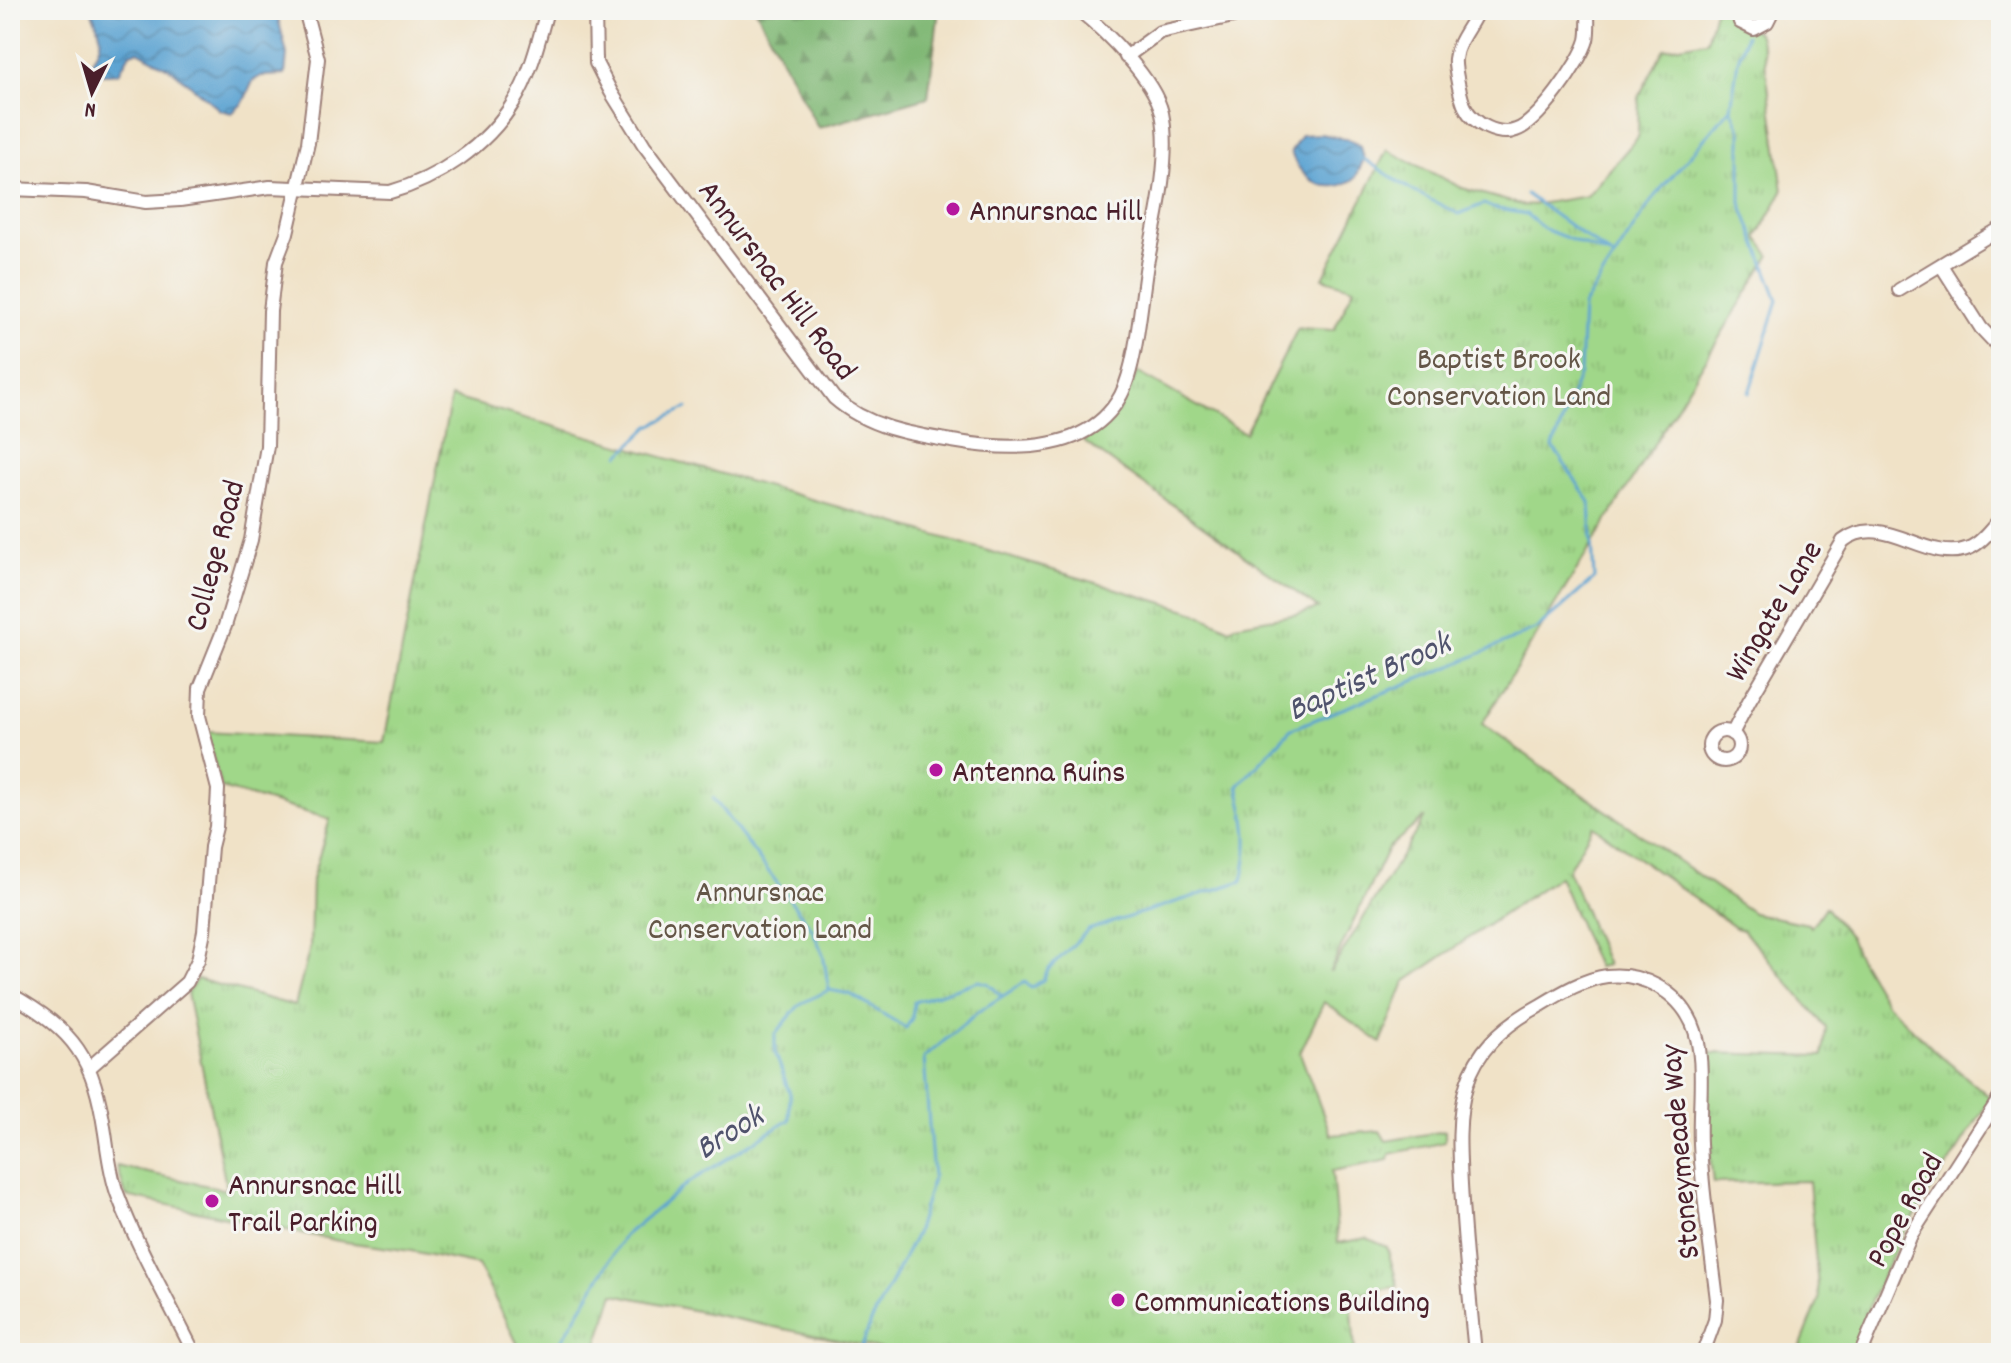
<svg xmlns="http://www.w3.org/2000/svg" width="2011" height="1363" font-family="Dekko,sans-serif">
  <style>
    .forest { fill: url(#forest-firs); stroke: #656c50; stroke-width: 2 }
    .park { fill: url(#park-tufts); stroke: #757b5a; stroke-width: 2; fill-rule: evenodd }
    .water { fill: url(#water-waves); stroke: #52607e; stroke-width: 2 }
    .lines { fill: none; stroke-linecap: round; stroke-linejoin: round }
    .stream { stroke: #5aa2d1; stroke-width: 3 }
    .minor-casing { stroke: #9d8079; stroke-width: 16 }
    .minor { stroke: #fff; stroke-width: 12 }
    .poi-dot { fill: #b5179e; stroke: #f6f6f2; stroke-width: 3 }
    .labels { text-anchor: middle; stroke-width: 6; stroke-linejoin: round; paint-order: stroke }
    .poi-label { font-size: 32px; fill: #4a1f2b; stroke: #f6f6f2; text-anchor: start }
    .street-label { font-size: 32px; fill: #4a1f2b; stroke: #f6f6f2 }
    .park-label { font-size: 32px; fill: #645647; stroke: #f6f6f2 }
    .water-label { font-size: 34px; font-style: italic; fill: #50536d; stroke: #f6f6f2 }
  </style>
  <defs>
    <pattern id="forest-firs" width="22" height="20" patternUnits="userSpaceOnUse" patternTransform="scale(2)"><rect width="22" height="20" fill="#80b875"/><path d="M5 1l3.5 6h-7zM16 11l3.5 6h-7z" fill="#6b9560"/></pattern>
    <pattern id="park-tufts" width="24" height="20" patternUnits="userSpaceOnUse" patternTransform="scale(2)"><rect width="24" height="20" fill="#a0d789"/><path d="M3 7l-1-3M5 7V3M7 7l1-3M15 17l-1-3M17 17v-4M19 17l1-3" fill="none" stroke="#8bb876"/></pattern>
    <pattern id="water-waves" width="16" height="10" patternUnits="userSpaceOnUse" patternTransform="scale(2)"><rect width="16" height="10" fill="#5aa2d1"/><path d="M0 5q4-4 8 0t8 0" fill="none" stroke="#4c83aa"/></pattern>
  </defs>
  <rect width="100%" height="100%" fill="#f6f6f2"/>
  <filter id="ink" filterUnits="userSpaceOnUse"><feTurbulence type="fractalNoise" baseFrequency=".0125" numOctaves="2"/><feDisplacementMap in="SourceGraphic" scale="16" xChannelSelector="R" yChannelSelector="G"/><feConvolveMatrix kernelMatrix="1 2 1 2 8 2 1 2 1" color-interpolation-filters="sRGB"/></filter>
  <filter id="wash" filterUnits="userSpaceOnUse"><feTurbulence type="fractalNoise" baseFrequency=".006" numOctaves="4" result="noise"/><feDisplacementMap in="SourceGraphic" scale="32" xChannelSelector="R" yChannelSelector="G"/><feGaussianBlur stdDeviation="1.8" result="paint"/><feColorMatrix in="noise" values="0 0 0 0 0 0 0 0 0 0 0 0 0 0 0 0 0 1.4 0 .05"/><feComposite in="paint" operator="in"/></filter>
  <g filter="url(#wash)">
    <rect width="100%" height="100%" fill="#f0e2c7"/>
    <polygon class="forest" points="756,10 939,10 928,97 818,128"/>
    <path class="park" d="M1715,10H1731L1734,21L1758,33L1763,49L1783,191L1757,237L1770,255L1482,724L1753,913L1808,924L1811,927L1825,907L1850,937L1856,953L1885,1002L1936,1052L1991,1098L1903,1234L1872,1298L1852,1353H1798L1819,1299L1809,1181L1713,1183L1708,1138L1707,1053L1823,1056L1826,1027L1743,930L1736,928L1593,826L1568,870L1607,965L1597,967L1559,876L1405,982L1381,1043L1324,1002L1300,1053L1331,1135L1380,1131L1386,1141L1445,1131V1142L1390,1154L1389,1160L1332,1171L1338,1243L1367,1238L1387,1247L1398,1286L1351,1296L1355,1353H901L614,1294L594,1353H522L478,1265L411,1251L339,1241L126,1196L117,1166L227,1190L187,993L197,979L295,1006L310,947L312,879L330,819L221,788L206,732L384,742L451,397L874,517L1194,612L1230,629L1235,625L1303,613L1318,608L1083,441C1110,424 1126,402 1137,372L1245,433L1298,328L1334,330L1354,288L1323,278L1387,150L1462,188L1525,206L1587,196L1638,137L1639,96L1664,49L1707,41ZM1425,817L1331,971H1330L1388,848Z"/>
    <g class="water">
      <path d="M91,10H276L287,54L285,75L261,76L253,81L243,103L232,113L220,110L175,72L138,51L130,53L119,73C106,74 97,77 89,66C106,38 102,37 91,10Z"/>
      <path d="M1321,134L1347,139L1361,146L1364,159L1355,179C1350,181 1342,186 1336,186C1314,189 1297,171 1291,152L1301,135Z"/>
    </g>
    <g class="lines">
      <g class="stream">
        <polyline points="1751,19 1754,10"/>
        <polyline points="1732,110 1741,131 1741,203 1778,300 1749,393"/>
        <polyline points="1364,159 1413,191 1459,214 1484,204 1493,208 1526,214 1544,229 1615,257"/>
        <polyline points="1526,194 1608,253"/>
        <polyline points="620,455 650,426 687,408"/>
        <polyline points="713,798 812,929 823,954 829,990"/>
        <polyline points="550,1353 563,1339 624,1236 688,1183 789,1120 790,1094 775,1052 775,1035 800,1004 829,990 850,994 906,1028 912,1018 914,1002 979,981 989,984 1002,996"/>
        <path d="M859,1353L871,1322L916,1234L933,1177L924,1058L979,1011L1025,982L1031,988L1043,980L1048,970L1088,930L1242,881C1251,844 1247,822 1238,786L1291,729L1452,666L1538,628L1594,579L1590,502L1553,447L1580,373L1583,306L1654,197L1731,108L1738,60L1746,35"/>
      </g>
    </g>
  </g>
  <g filter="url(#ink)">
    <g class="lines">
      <g class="minor-casing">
        <g id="minor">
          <path d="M595,10L596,63L611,92L644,145L834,398C867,427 909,434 952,441C1009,451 1089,455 1121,395C1137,364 1141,300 1147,264C1156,220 1171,157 1162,113C1154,79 1106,32 1079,10"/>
          <path d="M1478,10C1471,27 1457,40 1455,59C1454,67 1461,100 1465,107C1473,124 1499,137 1516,130C1537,124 1581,62 1587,40C1589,31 1588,20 1588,10"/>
          <polyline points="1737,10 1740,22 1754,29 1767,22 1773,10"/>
          <polyline points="1126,57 1160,32 1261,10"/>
          <path d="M10,189L86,192L146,202L180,200L270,187L390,192C437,179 487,146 513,103C530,77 539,40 547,10"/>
          <polyline points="1941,265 1981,328 2001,349"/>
          <polyline points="1899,290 2001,228"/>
          <circle cx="1724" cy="746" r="15"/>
          <path d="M1732,734L1749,701L1843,541C1884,510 1927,565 1969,548C1982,543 1992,528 2001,518"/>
          <path d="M10,994C75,1031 94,1058 105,1133C108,1153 110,1173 117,1193C138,1249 168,1300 194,1353"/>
          <polyline points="89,1068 187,982 198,960 204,931 211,847 216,827 218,789 199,716 200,688 225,626 251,540 267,446 270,311 276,262 287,233 308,143 318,59 305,10"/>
          <path d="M1475,1353C1470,1303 1465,1252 1462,1202C1457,1112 1450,1054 1541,1005C1561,993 1584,979 1607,976C1642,972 1677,991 1692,1023C1707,1056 1698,1107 1700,1143C1702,1195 1711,1248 1717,1300L1715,1320L1703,1353"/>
          <polyline points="1861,1353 1911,1235 2001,1096"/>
        </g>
      </g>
      <use href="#minor" class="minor"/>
    </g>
  </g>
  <g class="poi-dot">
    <circle cx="953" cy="209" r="8"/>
    <circle cx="936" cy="770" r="8"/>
    <circle cx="212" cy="1201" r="8"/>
    <circle cx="1118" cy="1300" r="8"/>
  </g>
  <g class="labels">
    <g class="poi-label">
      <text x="969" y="220">Annursnac Hill</text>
      <text x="952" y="781">Antenna Ruins</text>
      <text x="228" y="1194">Annursnac Hill<tspan x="228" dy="37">Trail Parking</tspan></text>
      <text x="1134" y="1311">Communications Building</text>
    </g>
    <g class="street-label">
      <text transform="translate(779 279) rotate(53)" y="11">Annursnac Hill Road</text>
      <text transform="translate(213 555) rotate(-75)" y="11">College Road</text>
      <text transform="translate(1772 610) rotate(-59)" y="11">Wingate Lane</text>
      <text transform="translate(1678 1152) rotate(-95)" y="11">Stoneymeade Way</text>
      <text transform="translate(1903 1209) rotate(-61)" y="11">Pope Road</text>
    </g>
    <g class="park-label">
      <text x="1499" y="368">Baptist Brook<tspan x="1499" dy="37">Conservation Land</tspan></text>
      <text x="760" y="901">Annursnac<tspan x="760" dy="37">Conservation Land</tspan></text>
    </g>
    <g class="water-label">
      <text transform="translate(1368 674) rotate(-24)" y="12">Baptist Brook</text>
      <text transform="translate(728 1130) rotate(-32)" y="12">Brook</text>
    </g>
  </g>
  <rect width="2011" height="1363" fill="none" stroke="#f6f6f2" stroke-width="40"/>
  <g transform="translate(92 92) rotate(185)" stroke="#f6f6f2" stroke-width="6" paint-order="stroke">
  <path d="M0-6L14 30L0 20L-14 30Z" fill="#4a1f2b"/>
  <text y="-12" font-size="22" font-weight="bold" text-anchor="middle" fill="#4a1f2b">N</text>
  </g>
</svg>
